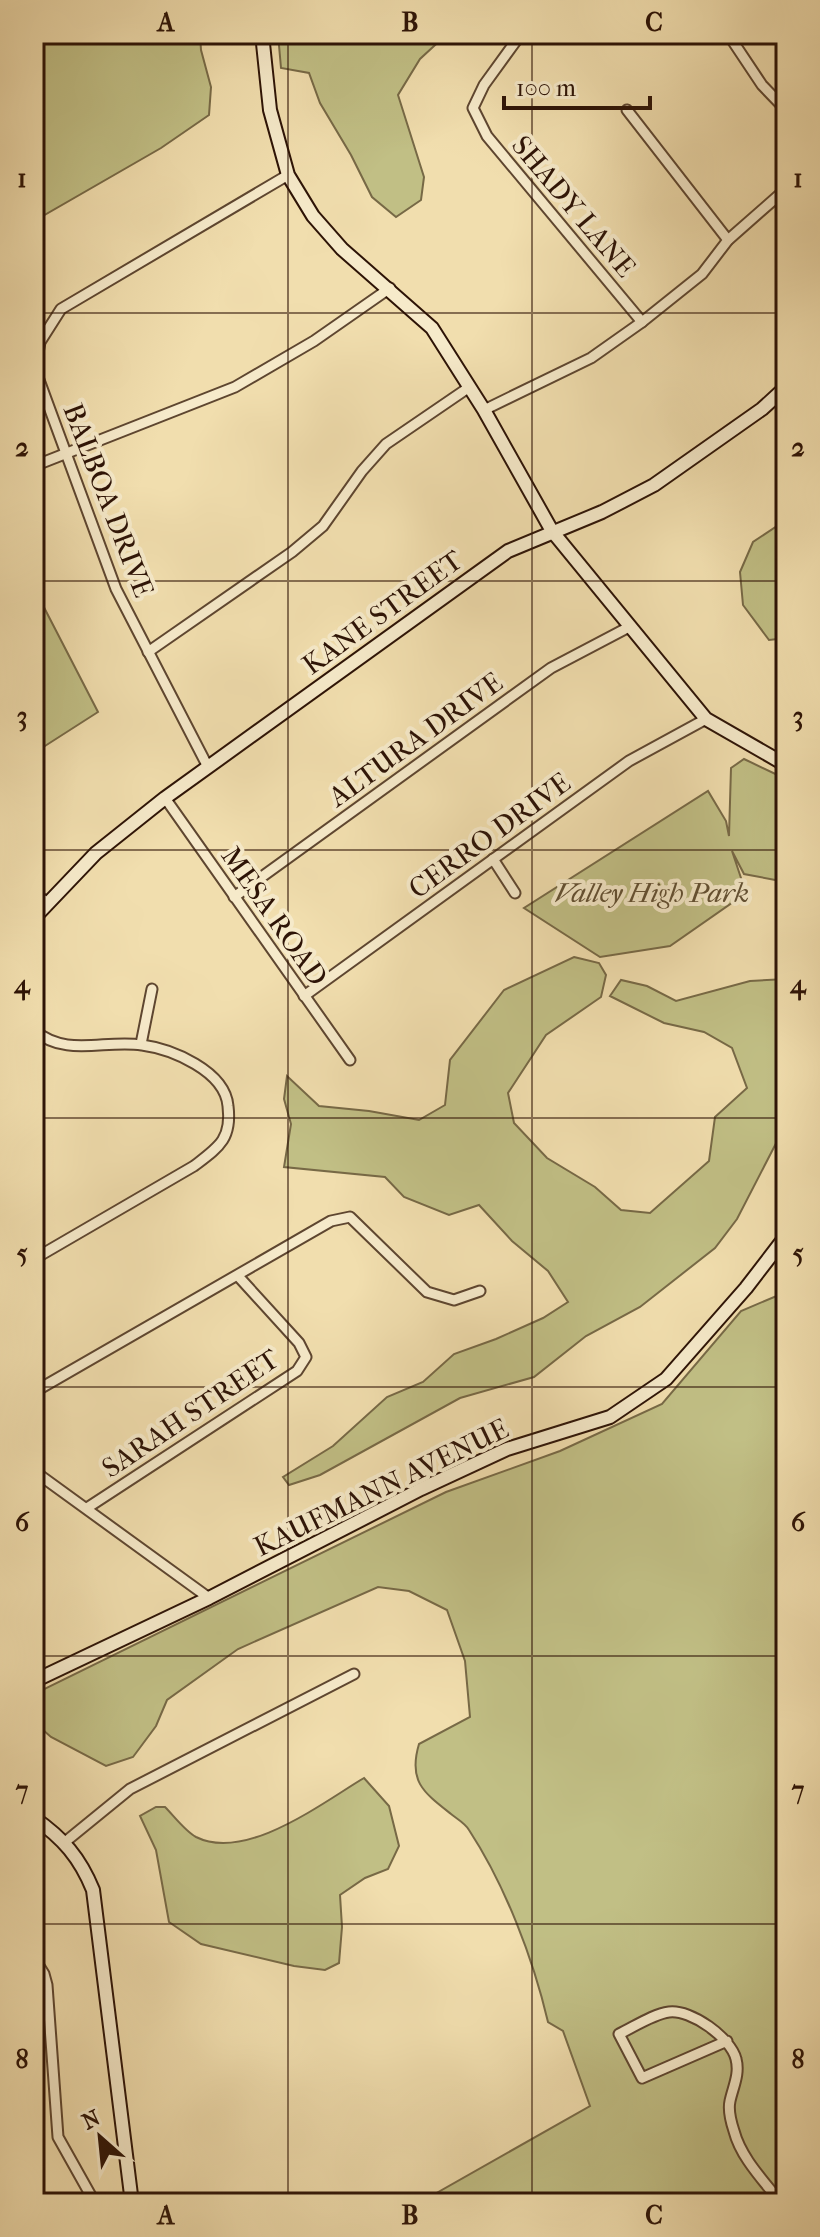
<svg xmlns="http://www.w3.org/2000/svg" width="820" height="2237" font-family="'IM FELL French Canon',serif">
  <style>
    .green { fill: #c1bf85; stroke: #776946; stroke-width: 2 }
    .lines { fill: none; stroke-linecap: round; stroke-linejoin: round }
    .street-casing { stroke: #5e4630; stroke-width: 13 }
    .secondary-casing { stroke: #2d1306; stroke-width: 16 }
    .street { stroke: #f6eaca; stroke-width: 9 }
    .secondary { stroke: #f6eaca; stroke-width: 12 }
    .grid { fill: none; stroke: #2d1306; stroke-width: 2; stroke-opacity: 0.55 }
    .labels { text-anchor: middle; stroke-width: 8; stroke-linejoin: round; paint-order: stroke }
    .street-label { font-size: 28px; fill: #2d1306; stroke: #f6eaca }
    .park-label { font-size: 28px; font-style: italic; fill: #614f32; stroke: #f6eaca }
    .neatline { fill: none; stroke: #2d1306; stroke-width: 3 }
    .grid-label { font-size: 26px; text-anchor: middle; font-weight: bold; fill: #2d1306 }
  </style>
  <rect width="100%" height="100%" fill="#f1deae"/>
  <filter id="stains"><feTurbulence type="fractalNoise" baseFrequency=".0025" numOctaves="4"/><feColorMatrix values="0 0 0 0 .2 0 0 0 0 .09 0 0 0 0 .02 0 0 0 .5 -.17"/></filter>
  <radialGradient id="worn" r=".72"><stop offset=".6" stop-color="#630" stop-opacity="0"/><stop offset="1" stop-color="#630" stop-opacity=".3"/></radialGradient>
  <g class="green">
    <polygon points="34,34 200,34 201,50 211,87 209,115 161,148 34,221"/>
    <polygon points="278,34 447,34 420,59 398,95 424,177 421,200 396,217 372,197 351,155 320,103 309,73 281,68"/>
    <polygon points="783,522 786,525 786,638 769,640 743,605 740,572 753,542"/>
    <polygon points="34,588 98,712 34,753"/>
    <polygon points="744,759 786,779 786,882 744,874 732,851 746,893 670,946 600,957 524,908 708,791 726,821 729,836 731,768"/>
    <polygon points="574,957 599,963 606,975 601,997 546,1035 508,1093 514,1123 547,1158 595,1187 621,1210 650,1213 709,1161 715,1117 747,1088 732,1048 704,1032 664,1023 610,996 621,980 647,986 676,1001 750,981 786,979 786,1124 737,1219 715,1248 640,1307 586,1336 534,1377 460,1398 320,1475 289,1485 283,1477 333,1446 387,1397 423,1382 454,1354 496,1339 543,1318 568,1302 548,1271 512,1241 479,1205 449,1215 404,1197 385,1177 284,1167 291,1124 284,1099 287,1076 319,1106 369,1111 419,1120 445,1105 450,1060 504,990"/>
    <path d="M786,1292V2203H419L590,2106L563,2031L548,2022C533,1958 505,1885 469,1830C465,1823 457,1819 451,1814C423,1792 408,1781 419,1744L470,1717L465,1661L447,1610L409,1591L378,1587L238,1649L167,1700L156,1726L133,1757L106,1766L51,1737L34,1722V1694L446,1492L560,1451L662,1404L741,1311Z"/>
    <path d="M364,1778L389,1806L399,1846L388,1869L365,1878L340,1895L342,1927L339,1963L325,1970L294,1966L201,1944L169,1922L156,1850L140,1816L156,1807H165C174,1816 185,1831 196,1837C246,1862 322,1803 364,1778Z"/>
  </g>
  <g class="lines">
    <g class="street-casing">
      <g id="street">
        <polyline points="521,34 484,85 473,108 487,136 642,322"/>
        <polyline points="728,34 762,85 786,110"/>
        <polyline points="627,110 728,240"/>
        <polyline points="484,410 591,358 642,322 702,274 728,240 786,189"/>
        <polyline points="34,466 235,387 314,341 390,288"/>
        <polyline points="148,652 292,552 323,526 362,471 386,444 468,388"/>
        <polyline points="208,767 116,589 35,369 40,342 61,309 288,175"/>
        <polyline points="165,798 350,1060"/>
        <polyline points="493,859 515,893"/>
        <polyline points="34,892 47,903"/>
        <polyline points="234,897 551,668 629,627"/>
        <polyline points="304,996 629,761 706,719"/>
        <path d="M34,1030C66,1058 105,1039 142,1045C172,1049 225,1071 228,1106C232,1139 219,1147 194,1166L34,1259"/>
        <polyline points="141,1044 152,989"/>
        <polyline points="34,1392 331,1221 350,1217 427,1292 454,1300 480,1291"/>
        <polyline points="34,1471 209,1598"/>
        <polyline points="87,1508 297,1371 306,1357 299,1343 238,1276"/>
        <polyline points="65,1842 130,1789 354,1674"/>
        <polyline points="34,1958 44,1974 47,1985 58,2137 95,2203"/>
        <path d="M727,2041L642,2078L619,2034C634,2027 653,2014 669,2012C691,2009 731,2038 736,2059C740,2074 733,2087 730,2101C728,2110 731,2122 734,2131C741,2158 764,2181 781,2203"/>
      </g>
    </g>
    <g class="secondary-casing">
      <g id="secondary">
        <polyline points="262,34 270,110 288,175 313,216 342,249 432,328 484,410 552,531 706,719 786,765"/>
        <polyline points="34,918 96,853 165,798 508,551 602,512 654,485 762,409 786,387"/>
        <polyline points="34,1681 209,1598 421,1489 507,1449 610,1417 666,1379 746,1288 786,1236"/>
        <path d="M34,1818C63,1838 80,1858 93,1890L132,2203"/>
      </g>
    </g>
    <use href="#street" class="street"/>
    <use href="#secondary" class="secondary"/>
  </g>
  <path class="grid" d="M288,34V2203M532,34V2203M34,313H786M34,581H786M34,850H786M34,1118H786M34,1387H786M34,1656H786M34,1924H786"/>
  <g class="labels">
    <g class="street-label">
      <text transform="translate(574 206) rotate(50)" y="10">SHADY LANE</text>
      <text transform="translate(109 500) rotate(69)" y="10">BALBOA DRIVE</text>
      <text transform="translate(382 612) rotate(-36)" y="10">KANE STREET</text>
      <text transform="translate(415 739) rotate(-36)" y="10">ALTURA DRIVE</text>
      <text transform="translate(489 835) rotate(-36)" y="10">CERRO DRIVE</text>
      <text transform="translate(275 916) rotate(55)" y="10">MESA ROAD</text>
      <text transform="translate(190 1413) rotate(-34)" y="10">SARAH STREET</text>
      <text transform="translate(381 1487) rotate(-26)" y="10">KAUFMANN AVENUE</text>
    </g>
    <g class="park-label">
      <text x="652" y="902">Valley High Park</text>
    </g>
  </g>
  <rect width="820" height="2237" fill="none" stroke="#f1deae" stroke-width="88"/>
  <g transform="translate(100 2137) rotate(333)" stroke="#f6eaca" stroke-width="6" paint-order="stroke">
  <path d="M0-6L14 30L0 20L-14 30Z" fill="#2d1306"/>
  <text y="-12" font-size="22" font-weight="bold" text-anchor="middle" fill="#2d1306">N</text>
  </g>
  <path d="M504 96v12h146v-12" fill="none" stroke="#2d1306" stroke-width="4"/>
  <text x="516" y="96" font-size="24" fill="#2d1306" stroke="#f6eaca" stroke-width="6" paint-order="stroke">100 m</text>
  <rect x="44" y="44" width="732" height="2149" class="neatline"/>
  <g class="grid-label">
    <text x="166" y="31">A</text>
    <text x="410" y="31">B</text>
    <text x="654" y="31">C</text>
    <text x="22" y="187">1</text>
    <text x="798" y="187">1</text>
    <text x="22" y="456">2</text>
    <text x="798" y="456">2</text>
    <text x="22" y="725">3</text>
    <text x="798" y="725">3</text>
    <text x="22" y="993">4</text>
    <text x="798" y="993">4</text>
    <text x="22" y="1262">5</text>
    <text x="798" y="1262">5</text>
    <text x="22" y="1531">6</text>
    <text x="798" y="1531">6</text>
    <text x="22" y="1799">7</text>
    <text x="798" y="1799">7</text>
    <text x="22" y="2068">8</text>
    <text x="798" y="2068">8</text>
    <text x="166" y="2224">A</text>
    <text x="410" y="2224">B</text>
    <text x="654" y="2224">C</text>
  </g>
  <rect width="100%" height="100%" filter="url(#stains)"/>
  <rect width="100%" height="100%" fill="url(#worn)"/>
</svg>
